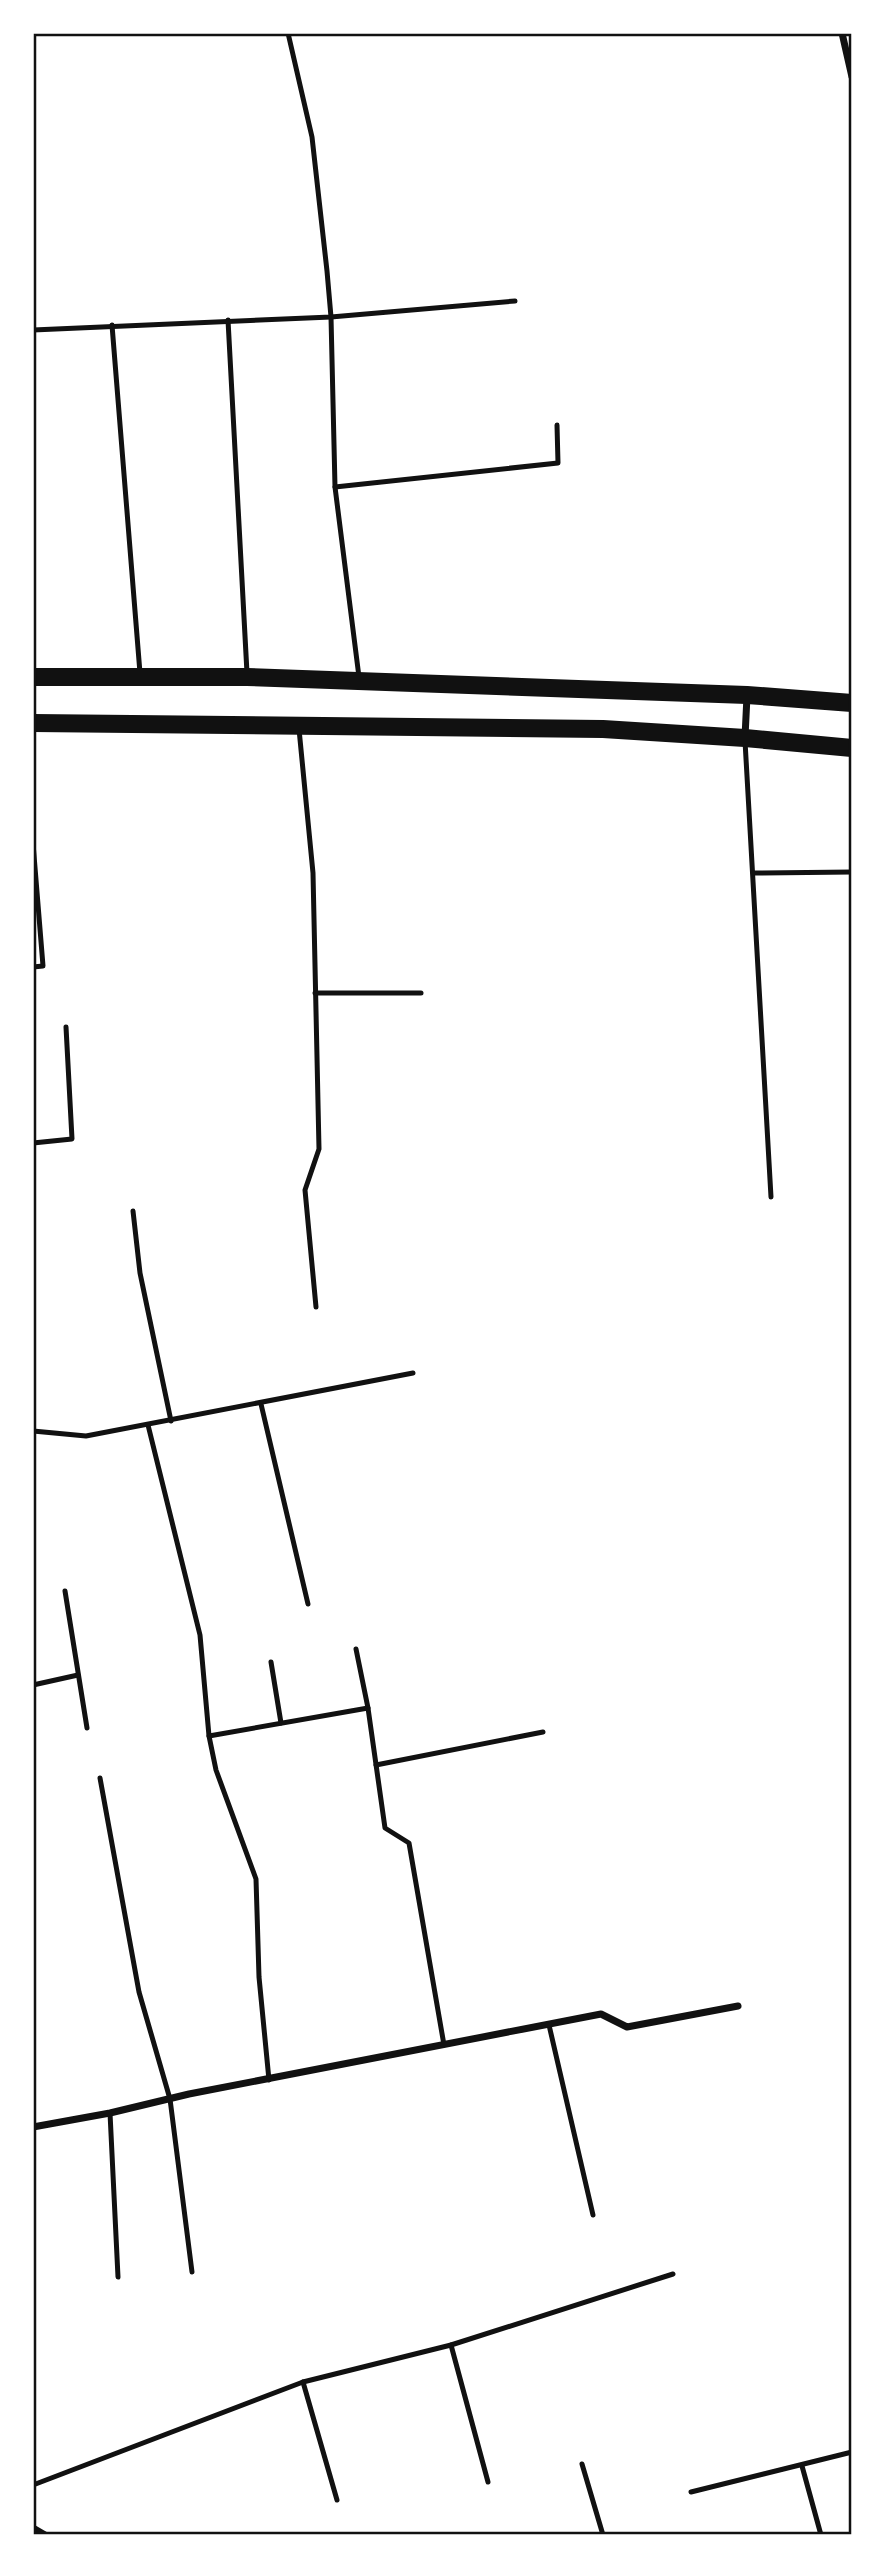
<svg xmlns="http://www.w3.org/2000/svg" width="885" height="2568" font-family="'PT Sans',sans-serif">
  <style>
    .lines { fill: none; stroke-linecap: round; stroke-linejoin: round }
    .service { stroke: #111; stroke-width: 5 }
    .minor { stroke: #111; stroke-width: 7 }
    .primary { stroke: #111; stroke-width: 18 }
    .neatline { fill: none; stroke: #111; stroke-width: 2.5 }
  </style>
  <rect width="100%" height="100%" fill="#fff"/>
  <g class="lines">
    <g class="service">
      <polyline points="288,33 312,137 327,271 331,317 335,487 359,677"/>
      <polyline points="228,320 247,673"/>
      <polyline points="112,325 140,673"/>
      <polyline points="33,330 331,317 515,301"/>
      <polyline points="335,487 558,463 557,425"/>
      <polyline points="299,729 313,873 319,1149 305,1190 316,1307"/>
      <polyline points="745,741 771,1197"/>
      <polyline points="33,843 43,966 33,967"/>
      <polyline points="753,873 852,872"/>
      <polyline points="315,993 421,993"/>
      <polyline points="33,1143 72,1139 66,1027"/>
      <polyline points="133,1211 140,1273 171,1421"/>
      <polyline points="261,1404 308,1604"/>
      <polyline points="148,1425 200,1635 209,1736 216,1770 256,1879 259,1977 269,2080"/>
      <polyline points="33,1431 86,1436 413,1373"/>
      <polyline points="65,1591 87,1728"/>
      <polyline points="356,1649 368,1708 385,1828 409,1843 444,2045"/>
      <polyline points="271,1662 281,1723"/>
      <polyline points="33,1685 78,1675"/>
      <polyline points="209,1736 368,1708"/>
      <polyline points="376,1765 543,1732"/>
      <polyline points="100,1778 139,1992 170,2099 192,2272"/>
      <polyline points="549,2025 593,2215"/>
      <polyline points="110,2113 118,2277"/>
      <polyline points="451,2345 488,2482"/>
      <polyline points="303,2382 337,2500"/>
      <polyline points="582,2464 603,2535"/>
      <polyline points="802,2466 821,2535"/>
      <polyline points="33,2485 303,2382 451,2345 673,2274"/>
      <polyline points="691,2492 852,2452"/>
    </g>
    <g class="minor">
      <polyline points="842,33 852,77"/>
      <polyline points="745,737 747,696"/>
      <polyline points="33,2127 110,2113 189,2094 601,2014 627,2027 738,2006"/>
      <polyline points="33,2528 45,2535"/>
    </g>
    <g class="primary">
      <polyline points="33,677 247,677 747,695 852,703"/>
      <polyline points="33,723 603,729 745,738 852,748"/>
    </g>
  </g>
  <rect width="885" height="2568" fill="none" stroke="#ffffff" stroke-width="70"/>
  <rect x="35" y="35" width="815" height="2498" class="neatline"/>
</svg>
